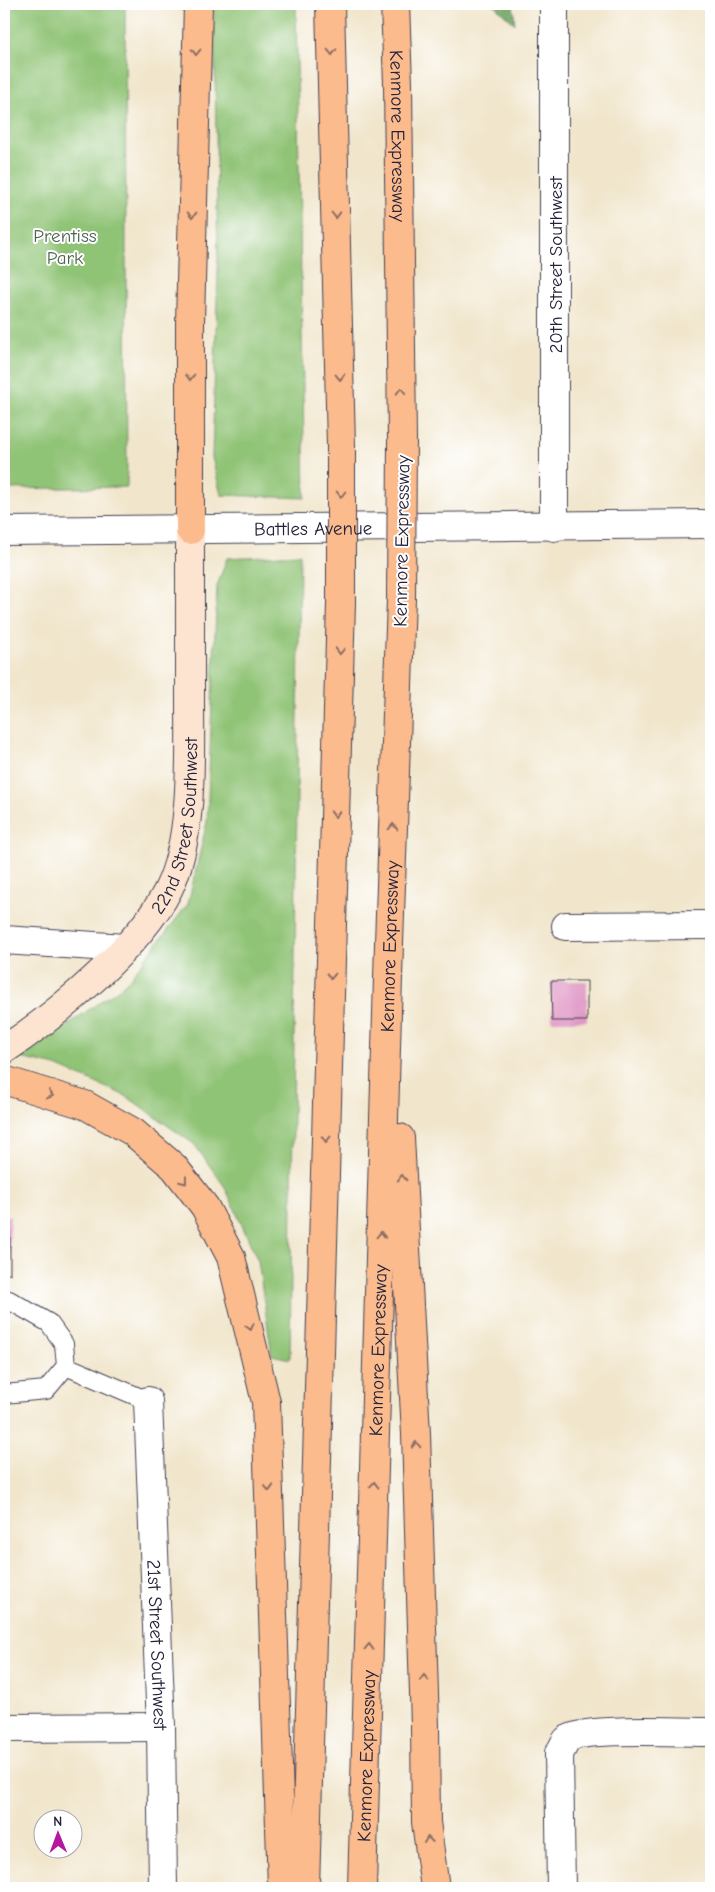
<svg xmlns="http://www.w3.org/2000/svg" width="715" height="1892" font-family="'Comic Neue',sans-serif">
  <style>
    .green { fill: #8fc375; stroke: #587258 }
    .forest { fill: #73a966; stroke: #4a6650 }
    .building { fill: #e099c6 }
    .lines { fill: none; stroke-linecap: round; stroke-linejoin: round }
    .service-casing { stroke: #413f51; stroke-width: 20 }
    .minor-casing { stroke: #413f51; stroke-width: 30 }
    .tertiary-casing { stroke: #413f51; stroke-width: 30 }
    .secondary-casing { stroke: #413f51; stroke-width: 30 }
    .motorway-casing { stroke: #413f51; stroke-width: 30 }
    .service { stroke: #fff; stroke-width: 18 }
    .minor { stroke: #fff; stroke-width: 28 }
    .tertiary { stroke: #fff; stroke-width: 28 }
    .secondary { stroke: #fde4d1; stroke-width: 28 }
    .motorway { stroke: #fbbb8d; stroke-width: 28 }
    .motorway-bridge-casing { stroke: #413f51; stroke-width: 30; stroke-linecap: butt }
    .motorway-bridge { stroke: #fbbb8d; stroke-width: 28 }
    .oneway { stroke: #8e6e64 }
    .labels { text-anchor: middle; stroke-width: 4; stroke-linejoin: round; paint-order: stroke }
    .street-label { font-size: 19px; fill: #22223b; stroke: #fff }
    .park-label { font-size: 19px; fill: #4e6252; stroke: #fff }
  </style>
  <rect width="100%" height="100%" fill="#fff"/>
  <filter id="ink" filterUnits="userSpaceOnUse"><feTurbulence type="fractalNoise" baseFrequency=".02" numOctaves="2"/><feDisplacementMap in="SourceGraphic" scale="10" xChannelSelector="R" yChannelSelector="G"/><feConvolveMatrix kernelMatrix="1 2 1 2 8 2 1 2 1" color-interpolation-filters="sRGB"/></filter>
  <filter id="wash" filterUnits="userSpaceOnUse"><feTurbulence type="fractalNoise" baseFrequency=".0096" numOctaves="4" result="noise"/><feDisplacementMap in="SourceGraphic" scale="20" xChannelSelector="R" yChannelSelector="G"/><feGaussianBlur stdDeviation="1.12" result="paint"/><feColorMatrix in="noise" values="0 0 0 0 0 0 0 0 0 0 0 0 0 0 0 0 0 1.4 0 .05"/><feComposite in="paint" operator="in"/></filter>
  <g filter="url(#wash)">
    <rect width="100%" height="100%" fill="#f1e6cc"/>
    <g class="green">
      <polygon points="4,4 125,4 127,487 4,489"/>
      <polygon points="214,4 296,4 305,498 221,495 212,457 218,269"/>
      <polygon points="300,554 290,1359 272,1355 258,1261 225,1187 194,1144 126,1096 56,1066 21,1058 125,984 188,904 207,822 217,586 227,558"/>
    </g>
    <polygon class="forest" points="493,4 513,4 515,24"/>
    <g id="blocks">
      <g class="building">
        <polygon points="551,981 587,981 587,1021 552,1021"/>
        <rect x="4" y="1216" width="6" height="58"/>
      </g>
    </g>
  </g>
  <g filter="url(#ink)">
    <use href="#blocks" fill-opacity="0" stroke="#413f51" stroke-width="1"/>
    <g class="lines">
      <g class="service-casing">
        <g id="service">
          <polyline points="4,1301 9,1300 49,1323 64,1344 66,1366 46,1390 4,1394"/>
          <polyline points="66,1366 148,1401"/>
        </g>
      </g>
      <g class="minor-casing">
        <g id="minor">
          <polyline points="554,4 554,527"/>
          <polyline points="566,926 711,925"/>
          <polyline points="4,940 125,948"/>
          <path id="s1" d="M148,1401L161,1727L163,1888"/>
          <polyline points="4,1728 161,1727"/>
          <path d="M561,1888L559,1753C562,1750 564,1743 567,1740C581,1727 687,1732 711,1732"/>
        </g>
      </g>
      <g class="tertiary-casing">
        <g id="tertiary">
          <path id="s2" d="M4,531L711,524"/>
        </g>
      </g>
      <g class="secondary-casing">
        <g id="secondary">
          <path id="s3" d="M4,1050C56,1015 139,947 168,890C194,838 190,754 190,697C190,641 190,586 190,530"/>
        </g>
      </g>
      <g class="motorway-casing">
        <g id="motorway">
          <polyline points="330,4 341,446"/>
          <path id="s4" d="M395,4L398,84L402,440"/>
          <polyline points="190,530 190,323 198,4"/>
          <polyline points="4,1080 85,1105 133,1132 174,1167 205,1207 231,1257 266,1402 282,1888"/>
          <polyline points="400,1138 416,1434 425,1726 426,1822 435,1888"/>
          <polyline points="305,1888 341,603"/>
          <path id="s5" d="M362,1888L389,943L401,599"/>
        </g>
      </g>
      <use href="#service" class="service"/>
      <use href="#minor" class="minor"/>
      <use href="#tertiary" class="tertiary"/>
      <use href="#secondary" class="secondary"/>
      <use href="#motorway" class="motorway"/>
      <g class="motorway-bridge-casing">
        <g id="motorway-bridge">
          <polyline points="401,599 402,440"/>
          <polyline points="341,603 341,446"/>
        </g>
      </g>
      <use href="#motorway-bridge" class="motorway-bridge"/>
    </g>
    <defs><path id="oneway-chevron" d="M-2-3.5L2.5 0L-2 3.5" fill="none" stroke-width="1.6" stroke-linecap="round" stroke-linejoin="round" transform="scale(1.25)"/></defs>
    <g class="oneway">
      <use href="#oneway-chevron" transform="translate(196 52) rotate(92)"/>
      <use href="#oneway-chevron" transform="translate(332 52) rotate(88)"/>
      <use href="#oneway-chevron" transform="translate(192 215) rotate(91)"/>
      <use href="#oneway-chevron" transform="translate(336 215) rotate(89)"/>
      <use href="#oneway-chevron" transform="translate(190 377) rotate(90)"/>
      <use href="#oneway-chevron" transform="translate(340 377) rotate(89)"/>
      <use href="#oneway-chevron" transform="translate(401 391) rotate(-91)"/>
      <use href="#oneway-chevron" transform="translate(341 494) rotate(90)"/>
      <use href="#oneway-chevron" transform="translate(340 651) rotate(92)"/>
      <use href="#oneway-chevron" transform="translate(335 814) rotate(92)"/>
      <use href="#oneway-chevron" transform="translate(393 827) rotate(-88)"/>
      <use href="#oneway-chevron" transform="translate(331 976) rotate(92)"/>
      <use href="#oneway-chevron" transform="translate(50 1095) rotate(17)"/>
      <use href="#oneway-chevron" transform="translate(326 1139) rotate(92)"/>
      <use href="#oneway-chevron" transform="translate(402 1178) rotate(-93)"/>
      <use href="#oneway-chevron" transform="translate(184 1181) rotate(52)"/>
      <use href="#oneway-chevron" transform="translate(381 1235) rotate(-88)"/>
      <use href="#oneway-chevron" transform="translate(250 1327) rotate(76)"/>
      <use href="#oneway-chevron" transform="translate(416 1445) rotate(-92)"/>
      <use href="#oneway-chevron" transform="translate(374 1485) rotate(-88)"/>
      <use href="#oneway-chevron" transform="translate(269 1488) rotate(88)"/>
      <use href="#oneway-chevron" transform="translate(369 1647) rotate(-88)"/>
      <use href="#oneway-chevron" transform="translate(424 1678) rotate(-92)"/>
      <use href="#oneway-chevron" transform="translate(428 1840) rotate(-97)"/>
    </g>
  </g>
  <g class="labels">
    <g class="street-label">
      <text dy="7" stroke="none"><textPath href="#s4" startOffset="132">Kenmore Expressway</textPath></text>
      <text transform="translate(555 265) rotate(-90)" y="7">20th Street Southwest</text>
      <text dy="7" stroke="none"><textPath href="#s2" startOffset="309">Battles Avenue</textPath></text>
      <text transform="translate(401 541) rotate(-89)" y="7">Kenmore Expressway</text>
      <text dy="7" stroke="none"><textPath href="#s3" startOffset="296">22nd Street Southwest</textPath></text>
      <text dy="7" stroke="none"><textPath href="#s5" startOffset="942">Kenmore Expressway</textPath></text>
      <text dy="7" stroke="none"><textPath href="#s5" startOffset="538">Kenmore Expressway</textPath></text>
      <text dy="7" stroke="none"><textPath href="#s1" startOffset="244">21st Street Southwest</textPath></text>
      <text dy="7" stroke="none"><textPath href="#s5" startOffset="132">Kenmore Expressway</textPath></text>
    </g>
    <g class="park-label">
      <text x="65" y="242">Prentiss<tspan x="65" dy="22">Park</tspan></text>
    </g>
  </g>
  <rect width="715" height="1892" fill="none" stroke="#fff" stroke-width="20"/>
  <g transform="translate(58 1834) rotate(359)"><circle r="24" fill="#ffffff" stroke="#a7a7b1"/>
  <path d="M0-4L9 19L0 12L-9 19Z" fill="#b5179e"/>
  <text y="-8" font-size="14" font-weight="bold" text-anchor="middle" fill="#22223b">N</text>
  </g>
</svg>
